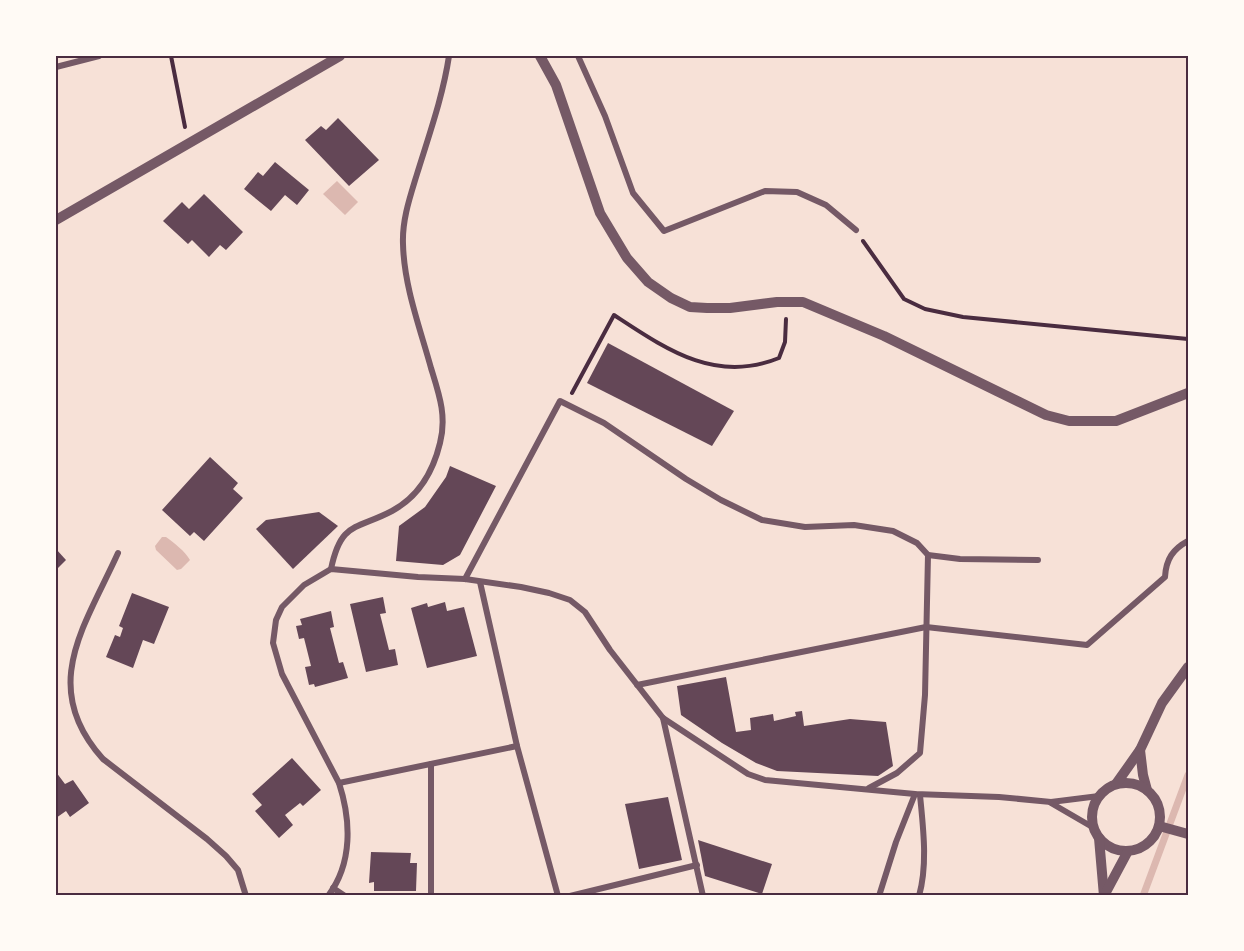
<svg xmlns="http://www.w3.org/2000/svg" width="1244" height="951" font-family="'Archivo Narrow',sans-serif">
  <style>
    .water { fill: #dcb8b0 }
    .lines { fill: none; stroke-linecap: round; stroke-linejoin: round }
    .stream { stroke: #dcb8b0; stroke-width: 7 }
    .building { fill: #644757 }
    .path { stroke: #4a2c40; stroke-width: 4 }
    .minor { stroke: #755966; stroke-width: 6 }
    .tertiary { stroke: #755966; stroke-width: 10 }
    .neatline { fill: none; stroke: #4a2c40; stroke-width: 2 }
  </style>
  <rect width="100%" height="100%" fill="#f7e1d7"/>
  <g class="water">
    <polygon points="337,181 358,202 345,215 323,194"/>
    <path d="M162,537H166C174,543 185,551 190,560L181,569L177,570L156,550L155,546Z"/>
  </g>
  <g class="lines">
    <polyline class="stream" points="1143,896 1188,775"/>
  </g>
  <g class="building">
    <polygon points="338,118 379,160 349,186 305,140 321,126 326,130"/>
    <polygon points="275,162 309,190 297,205 285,195 271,211 244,189 258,172 263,176"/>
    <polygon points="204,194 243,232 226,250 220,245 209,257 192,240 188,244 163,221 182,202 189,209"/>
    <polygon points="608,343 734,411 712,446 587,383"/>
    <polygon points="210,457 238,483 233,489 243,498 204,541 194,532 190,536 162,510"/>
    <polygon points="450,466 496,486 460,555 443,565 396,561 399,526 425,507 446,477"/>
    <polygon points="319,512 338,526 293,569 256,529 266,520"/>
    <polygon points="56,549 66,560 56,570"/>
    <polygon points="132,593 169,607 154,644 143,640 133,668 106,657 115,635 120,637 123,628 119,626"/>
    <polygon points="383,597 386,613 380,614 389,650 395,649 398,665 366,672 350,604"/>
    <polygon points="445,602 447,611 464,607 477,656 427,668 411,608 427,603 428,607"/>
    <polygon points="331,611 334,627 330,628 339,663 343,662 348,678 315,687 314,684 309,685 305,667 311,666 304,638 299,639 296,626 302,625 300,619"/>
    <polygon points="726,677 736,732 751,730 750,718 773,714 774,721 796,716 795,712 802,711 804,726 850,719 886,722 893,766 878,776 777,771 756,763 722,743 681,715 677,686"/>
    <polygon points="292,758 321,790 303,806 300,803 285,815 293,825 279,838 255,811 262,805 252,794"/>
    <polygon points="56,772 65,784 73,780 89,803 70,817 66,811 56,818"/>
    <polygon points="668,797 682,860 639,869 625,804"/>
    <polygon points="698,840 772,864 762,894 705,876"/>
    <polygon points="371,852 411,853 410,863 417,863 416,891 374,891 374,882 369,883"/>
  </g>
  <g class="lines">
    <g class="path">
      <polyline points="171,56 185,127"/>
      <polyline points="863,241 904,299 925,309 963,317 1188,339"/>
      <path d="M572,393L614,315C666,349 715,384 779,358L785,342L786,319"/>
    </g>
    <g class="minor">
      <polyline points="578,56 605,116 633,193 664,231 765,191 797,192 826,205 856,230"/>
      <polyline points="56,67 99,56"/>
      <path d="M118,553C85,626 38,687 103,759L207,839L226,856L238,870L246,896"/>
      <path d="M331,569C341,521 356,530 392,511C418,497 433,472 440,443C447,416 439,394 431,368C420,328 404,286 403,244C402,220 410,197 417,174C429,135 443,96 449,56"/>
      <polyline points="465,579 560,401 604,423 686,479 721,500 762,520 805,527 854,525 893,531 917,543 928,555 960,559 1038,560"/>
      <polyline points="480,582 517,746 558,896"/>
      <path d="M637,685L926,627L1087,645L1165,577C1166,559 1173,549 1188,541"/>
      <polyline points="663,718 703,896"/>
      <polyline points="431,764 431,896"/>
      <polyline points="339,783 517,746"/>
      <polyline points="869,788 897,773 920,753 925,695 928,555"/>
      <polyline points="1051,803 1094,828"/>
      <polyline points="333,888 345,896"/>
      <path d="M328,896C353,863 351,820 339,783L282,674L273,643L276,620L282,607L304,585L331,569L418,577L465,579L521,587L549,593L570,600L585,612L610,650L663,718L748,774L765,780L915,794L999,797L1051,802L1099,796"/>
      <polyline points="570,896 697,865"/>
      <polyline points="879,896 896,842 915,794"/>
      <path d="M919,896C928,864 923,827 920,795"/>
    </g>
    <g class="tertiary">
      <polyline points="540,56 556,85 600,213 627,258 648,282 671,298 690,307 707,308 730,308 777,302 803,302 884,336 1046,415 1069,421 1116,421 1188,393"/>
      <polyline points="56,220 340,56"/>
      <polyline points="1140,750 1143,775 1147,790"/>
      <circle cx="1126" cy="817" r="34"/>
      <polyline points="1116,784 1140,750 1162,703 1188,667"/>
      <polyline points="1159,826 1188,834"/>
      <polyline points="1099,838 1104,896"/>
      <polyline points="1105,894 1128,851"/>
    </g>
  </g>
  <rect width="1244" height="951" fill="none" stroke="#fffaf5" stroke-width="114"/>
  <rect x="57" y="57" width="1130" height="837" class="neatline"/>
</svg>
